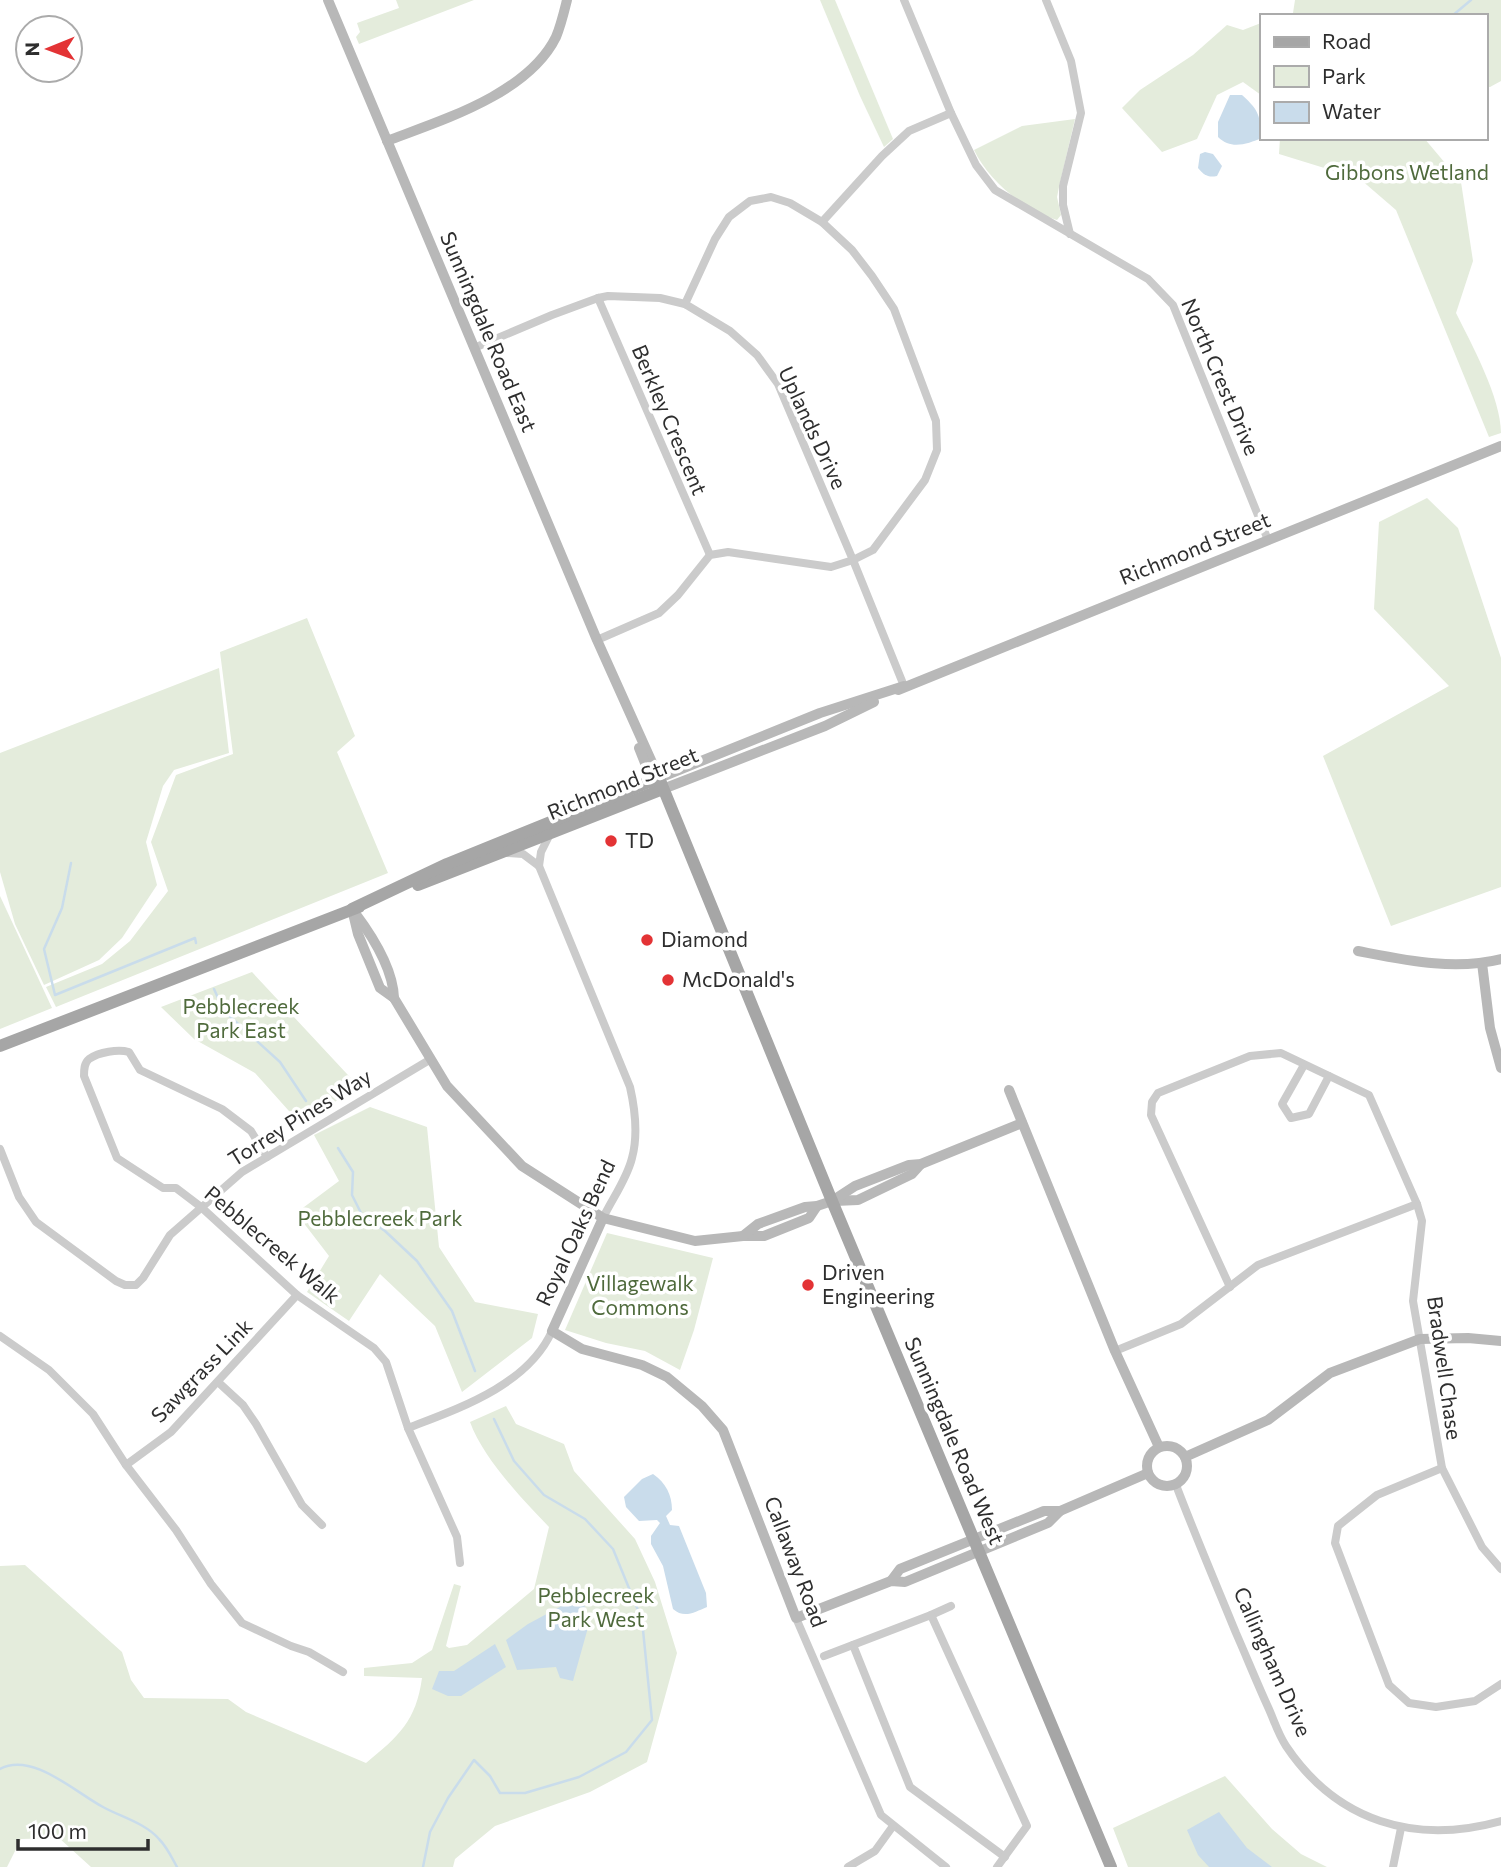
<svg xmlns="http://www.w3.org/2000/svg" width="1501" height="1867" font-family="Commissioner,sans-serif">
  <style>
    .green { fill: #e4ecdc }
    .water { fill: #c9dceb }
    .lines { fill: none; stroke-linecap: round; stroke-linejoin: round }
    .stream { stroke: #c9dceb; stroke-width: 2.5 }
    .street { stroke: #cbcbcb; stroke-width: 8 }
    .secondary { stroke: #b8b8b8; stroke-width: 10 }
    .primary { stroke: #a6a6a6; stroke-width: 12 }
    .poi-dot { fill: #e33335; stroke: #fff; stroke-width: 2.5 }
    .labels { text-anchor: middle; stroke-width: 7; stroke-linejoin: round; paint-order: stroke }
    .park-label { font-size: 21px; fill: #4f6a3c; stroke: #fff }
    .street-label { font-size: 21px; fill: #2e2e2e; stroke: #fff }
    .poi-label { font-size: 21px; fill: #2e2e2e; stroke: #fff; text-anchor: start }
  </style>
  <rect width="100%" height="100%" fill="#fff"/>
  <g class="green">
    <polygon points="396,0 474,0 359,44 356,37 360,32 357,23 399,8"/>
    <polygon points="820,0 835,0 893,139 884,147 860,96"/>
    <polygon points="1295,0 1501,0 1501,81 1490,87 1485,87 1485,16 1284,16 1293,13"/>
    <polygon points="1261,23 1261,95 1243,82 1217,95 1197,139 1162,152 1122,108 1140,90 1193,55 1227,25 1243,30"/>
    <path d="M1075,119L1059,187L1057,197L1061,215L1057,220C1024,210 989,181 974,150L1022,126Z"/>
    <path d="M1280,138H1424L1461,182L1473,261L1456,313C1472,345 1501,398 1501,433L1489,437L1396,210L1360,179L1279,154Z"/>
    <polygon points="1427,498 1458,528 1501,658 1501,887 1391,926 1323,756 1449,686 1374,609 1379,522"/>
    <polygon points="307,618 355,736 337,752 388,873 56,1007 46,987 102,964 130,941 168,891 151,842 176,775 233,754 220,652"/>
    <polygon points="219,668 229,753 174,770 163,786 146,842 157,885 122,938 99,960 44,985 15,924 0,872 0,753"/>
    <polygon points="0,896 52,1008 0,1029"/>
    <polygon points="252,972 361,1089 297,1120 255,1073 194,1039 161,1007"/>
    <polygon points="370,1107 427,1127 439,1247 475,1302 538,1314 532,1338 462,1392 435,1326 380,1274 349,1321 307,1292 329,1256 296,1213 339,1181 314,1135"/>
    <polygon points="607,1233 713,1258 694,1330 680,1370 645,1351 606,1343 565,1330"/>
    <path d="M506,1406L516,1424L564,1444L574,1471L635,1539L655,1582L677,1653L647,1762L590,1792L495,1826L455,1859L453,1867H91L59,1838L21,1839L7,1867H0V1566L25,1565L122,1652L131,1680L144,1698L228,1699L246,1712L366,1763C399,1736 416,1721 422,1678L364,1676V1668L412,1663L432,1650L454,1584L461,1586L446,1646L449,1648L467,1645L534,1589L549,1527C522,1499 483,1458 470,1422Z"/>
    <polygon points="1225,1776 1272,1829 1301,1854 1327,1867 1128,1867 1113,1828"/>
  </g>
  <g class="water">
    <path d="M1230,95H1242C1261,112 1259,116 1262,138C1247,144 1231,150 1218,137V122Z"/>
    <path d="M1205,152L1213,154L1222,166L1217,176C1208,178 1204,175 1198,168L1200,154Z"/>
    <path d="M653,1474C666,1483 672,1495 672,1510L666,1516L670,1525L679,1526L706,1593L707,1607C695,1612 684,1619 673,1609L663,1566L651,1544V1536L660,1523L657,1520L639,1521L626,1507L624,1497L642,1479Z"/>
    <polygon points="569,1602 584,1604 589,1624 573,1681 560,1678 556,1667 517,1670 506,1640 528,1624"/>
    <polygon points="495,1644 506,1667 461,1696 448,1696 432,1689 439,1671 454,1671"/>
    <polygon points="1219,1812 1247,1848 1272,1867 1209,1867 1198,1855 1187,1830"/>
  </g>
  <g class="lines">
    <g class="stream">
      <polyline points="1452,16 1471,0"/>
      <polyline points="71,863 62,908 44,949 55,995 195,938 196,943"/>
      <polyline points="214,989 224,1011 280,1062 306,1101"/>
      <polyline points="338,1148 353,1172 352,1195 362,1215 385,1231 417,1261 452,1311 475,1371"/>
      <path d="M0,1769C32,1751 76,1793 103,1807C121,1817 145,1823 159,1839C167,1847 172,1858 177,1867"/>
      <polyline points="423,1867 430,1832 448,1798 474,1760 490,1776 500,1793 525,1793 579,1777 626,1752 652,1720 642,1620 613,1549 585,1519 544,1495 514,1461 494,1419"/>
    </g>
    <g class="street">
      <polyline points="904,0 951,113 976,165 995,190 1148,279 1173,305 1268,540"/>
      <polyline points="1046,0 1071,61 1081,113 1063,186 1063,205 1070,234"/>
      <polyline points="822,222 882,156 909,131 951,113"/>
      <polyline points="598,298 710,555"/>
      <polyline points="474,348 552,315 598,298 608,296 660,298 685,304 730,331 757,355 778,384 853,560 904,686"/>
      <polyline points="597,640 659,613 678,595 710,555 728,552 831,567 853,560 873,550 925,480 937,450 936,421 894,309 872,276 852,250 822,222 790,203 771,197 750,201 729,217 715,239 685,304"/>
      <path d="M507,853L523,854L539,866L630,1087C635,1109 638,1136 632,1158C627,1179 612,1199 603,1218"/>
      <polyline points="539,866 541,852 550,834"/>
      <polyline points="1304,1065 1282,1104 1291,1118 1309,1114 1329,1076"/>
      <polyline points="0,1149 19,1197 36,1222 116,1281 125,1285 136,1285 143,1278 170,1235 242,1172 431,1059"/>
      <path d="M267,1157L251,1131L222,1109L140,1070L129,1052C118,1049 99,1052 89,1059C84,1063 84,1070 84,1076L117,1158L163,1188H176L201,1207L297,1295L374,1348L386,1362L408,1428L457,1537L460,1563"/>
      <polyline points="1230,1287 1151,1115 1152,1102 1158,1093 1250,1056 1281,1053 1369,1095 1417,1204 1422,1221 1413,1301 1442,1468 1482,1547 1501,1569"/>
      <polyline points="0,1336 49,1370 93,1414 126,1465 176,1530 211,1584 242,1623 291,1646 309,1652 343,1672"/>
      <polyline points="1115,1351 1181,1324 1258,1265 1417,1204"/>
      <polyline points="218,1382 243,1405 256,1424 302,1505 322,1525"/>
      <path d="M408,1428C460,1408 528,1385 552,1331"/>
      <polyline points="126,1465 171,1432 297,1295"/>
      <polyline points="1442,1468 1377,1495 1338,1526 1335,1543 1389,1685 1409,1703 1436,1707 1475,1701 1501,1684"/>
      <path d="M1176,1485C1195,1535 1216,1584 1236,1633C1247,1658 1257,1683 1268,1707C1274,1720 1278,1734 1286,1746C1337,1822 1415,1845 1501,1821"/>
      <polyline points="931,1615 951,1606"/>
      <polyline points="796,1618 881,1815 946,1867"/>
      <polyline points="853,1645 910,1787 1005,1857"/>
      <polyline points="824,1656 931,1615 1027,1826 997,1867"/>
      <polyline points="848,1867 875,1851 893,1826"/>
      <polyline points="1393,1867 1401,1828"/>
    </g>
    <g class="secondary">
      <polyline points="328,0 597,640 659,778 820,713 904,686"/>
      <path d="M387,141C442,120 528,94 556,37C561,25 564,12 567,0"/>
      <polyline points="898,690 1501,446"/>
      <polyline points="639,748 655,788"/>
      <polyline points="663,789 825,726 874,702"/>
      <polyline points="352,909 358,934 380,988 394,998 447,1086 522,1166 603,1218 695,1241 743,1236 764,1236 809,1218 817,1206"/>
      <path d="M355,913C373,937 393,969 394,998"/>
      <path d="M1358,951C1405,960 1454,971 1501,959"/>
      <polyline points="1482,963 1490,1028 1501,1068"/>
      <polyline points="1009,1090 1115,1351 1159,1447"/>
      <polyline points="835,1201 858,1200 912,1174 921,1164"/>
      <polyline points="603,1218 552,1331 582,1349 642,1365 667,1377 702,1406 723,1430 796,1618 891,1581 905,1582 1048,1523 1060,1511"/>
      <polyline points="743,1236 758,1224 805,1207 817,1206 832,1201 855,1186 909,1165 921,1164 1022,1123"/>
      <circle cx="1167" cy="1466" r="20"/>
      <polyline points="1185,1457 1268,1420 1330,1373 1420,1339 1468,1338 1501,1341"/>
      <polyline points="891,1581 900,1569 1044,1511 1060,1511 1148,1473"/>
    </g>
    <g class="primary">
      <polyline points="418,885 663,789"/>
      <polyline points="352,909 447,864 659,778 832,1201 1111,1867"/>
      <polyline points="0,1046 359,907"/>
    </g>
  </g>
  <g class="poi-dot">
    <circle cx="611" cy="841" r="7"/>
    <circle cx="647" cy="940" r="7"/>
    <circle cx="668" cy="980" r="7"/>
    <circle cx="808" cy="1285" r="7"/>
  </g>
  <g class="labels">
    <g class="park-label">
      <text x="1407" y="180">Gibbons Wetland</text>
      <text x="241" y="1014">Pebblecreek<tspan x="241" dy="24">Park East</tspan></text>
      <text x="380" y="1226">Pebblecreek Park</text>
      <text x="640" y="1291">Villagewalk<tspan x="640" dy="24">Commons</tspan></text>
      <text x="596" y="1603">Pebblecreek<tspan x="596" dy="24">Park West</tspan></text>
    </g>
    <g class="street-label">
      <text transform="translate(488 332) rotate(67)" y="7">Sunningdale Road East</text>
      <text transform="translate(1220 377) rotate(67)" y="7">North Crest Drive</text>
      <text transform="translate(669 420) rotate(67)" y="7">Berkley Crescent</text>
      <text transform="translate(812 428) rotate(65)" y="7">Uplands Drive</text>
      <text transform="translate(1195 549) rotate(-22)" y="7">Richmond Street</text>
      <text transform="translate(623 784) rotate(-22)" y="7">Richmond Street</text>
      <text transform="translate(300 1118) rotate(-32)" y="7">Torrey Pines Way</text>
      <text transform="translate(576 1233) rotate(-65)" y="7">Royal Oaks Bend</text>
      <text transform="translate(272 1245) rotate(40)" y="7">Pebblecreek Walk</text>
      <text transform="translate(1444 1368) rotate(82)" y="7">Bradwell Chase</text>
      <text transform="translate(202 1371) rotate(-46)" y="7">Sawgrass Link</text>
      <text transform="translate(954 1441) rotate(67)" y="7">Sunningdale Road West</text>
      <text transform="translate(795 1562) rotate(69)" y="7">Callaway Road</text>
      <text transform="translate(1272 1662) rotate(66)" y="7">Callingham Drive</text>
    </g>
    <g class="poi-label">
      <text x="625" y="848">TD</text>
      <text x="661" y="947">Diamond</text>
      <text x="682" y="987">McDonald's</text>
      <text x="822" y="1280">Driven<tspan x="822" dy="24">Engineering</tspan></text>
    </g>
  </g>
  <rect x="1260" y="14" width="228" height="126" fill="#ffffff" stroke="#ababab" stroke-width="2"/>
  <rect x="1274" y="37" width="35" height="10" fill="#a6a6a6" stroke="#ababab" stroke-width="2"/>
  <text x="1322" y="49" font-size="21" fill="#2e2e2e">Road</text>
  <rect x="1274" y="66" width="35" height="21" fill="#e4ecdc" stroke="#ababab" stroke-width="2"/>
  <text x="1322" y="84" font-size="21" fill="#2e2e2e">Park</text>
  <rect x="1274" y="102" width="35" height="21" fill="#c9dceb" stroke="#ababab" stroke-width="2"/>
  <text x="1322" y="119" font-size="21" fill="#2e2e2e">Water</text>
  <g transform="translate(49 49) rotate(269)"><circle r="33" fill="#ffffff" stroke="#ababab" stroke-width="2"/>
  <path d="M0-5L12 26L0 18L-12 26Z" fill="#e33335"/>
  <text y="-10" font-size="19" font-weight="bold" text-anchor="middle" fill="#2e2e2e">N</text>
  </g>
  <path d="M18 1839v10h130v-10" fill="none" stroke="#2e2e2e" stroke-width="3.5"/>
  <text x="28" y="1839" font-size="21" fill="#2e2e2e" stroke="#ffffff" stroke-width="5" paint-order="stroke">100 m</text>
</svg>
